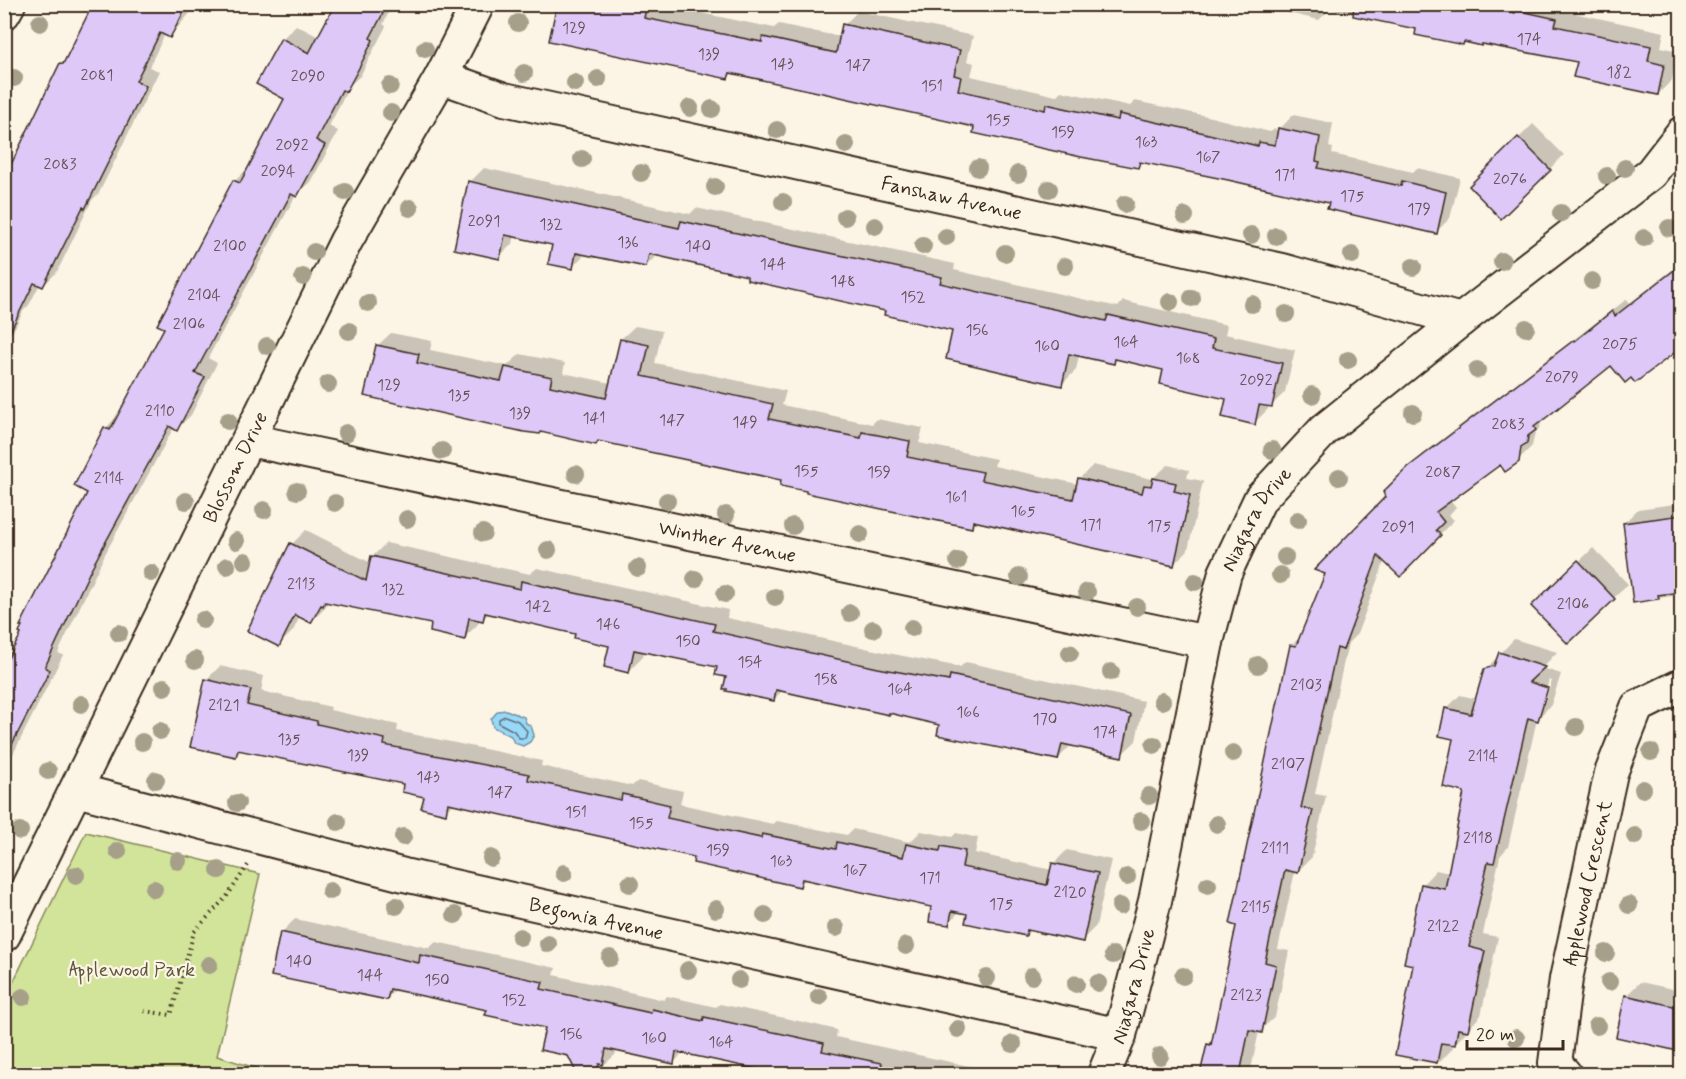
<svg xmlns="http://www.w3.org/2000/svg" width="1686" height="1079" font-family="Mynerve,sans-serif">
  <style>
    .green { fill: #d1e499; stroke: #86875c; stroke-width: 1.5 }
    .water { fill: #98d8f9; stroke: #7392a1; stroke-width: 1.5 }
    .shadow { fill: #0003; fill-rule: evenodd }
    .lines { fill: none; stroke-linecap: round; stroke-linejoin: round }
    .shore { stroke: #607076; stroke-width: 1.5 }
    .building { fill: #ddc8f8; stroke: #3b2a1e; stroke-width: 1.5 }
    .minor-casing { stroke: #3b2a1e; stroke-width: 36 }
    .path { stroke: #3b2a1e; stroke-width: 4; stroke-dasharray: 1.5 4.5; stroke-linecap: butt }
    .minor { stroke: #fcf5e5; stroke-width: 32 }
    .tree { fill: #a69f89 }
    .labels { text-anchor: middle; stroke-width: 4.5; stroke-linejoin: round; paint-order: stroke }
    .number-label { font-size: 16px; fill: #645254 }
    .street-label { font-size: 20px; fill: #3b2a1e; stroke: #fcf5e5 }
    .park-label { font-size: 20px; fill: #60583d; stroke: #fcf5e5 }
  </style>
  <rect width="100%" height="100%" fill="#fcf5e5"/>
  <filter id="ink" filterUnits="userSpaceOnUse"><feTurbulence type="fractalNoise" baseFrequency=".0167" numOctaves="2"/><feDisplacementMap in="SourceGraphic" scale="12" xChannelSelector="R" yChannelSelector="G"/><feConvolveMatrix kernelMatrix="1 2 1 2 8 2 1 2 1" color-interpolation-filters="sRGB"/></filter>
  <g filter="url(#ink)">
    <polygon class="green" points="86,832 260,874 217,1056 275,1074 5,1074 5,999"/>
    <polygon class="water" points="506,710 524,717 526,723 531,726 534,735 530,742 523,746 514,743 511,736 493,727 491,719 498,711"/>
    <g class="shadow">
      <polygon points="94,4 198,4 170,36 165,34 149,67 159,71 99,193 92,200 57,272 43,286 40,284 29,305 23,311 4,350 4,200 61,64 69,55"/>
      <polygon points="336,4 393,4 383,24 386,26 360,76 350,85 329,126 338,131 311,182 296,195 208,358 217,363 191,415 177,429 174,427 105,554 58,653 63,655 4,772 4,670 89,492 106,428 120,413 166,328 235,181 249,167 286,98 282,39 296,25 319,37"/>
      <polygon points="558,4 658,4 774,28 779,24 841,37 844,25 858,11 973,36 967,61 974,63 971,76 1056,96 1061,91 1130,106 1135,101 1207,116 1270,132 1274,129 1279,130 1293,115 1333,123 1329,147 1333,148 1332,154 1413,172 1417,168 1460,178 1450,218 1436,232 1330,202 1142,161 1138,166 976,126 733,72 728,78"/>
      <polygon points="1263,4 1567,4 1570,5 1569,12 1664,32 1661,47 1678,51 1672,80 1658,94 1578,61 1466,41 1463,44 1418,28 1330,9 1319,20 1275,10 1276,7"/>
      <polygon points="1533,124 1564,155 1501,216 1471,186"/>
      <polygon points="484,168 690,214 696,208 955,264 954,270 1118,307 1123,301 1227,325 1225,334 1295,350 1285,392 1271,406 1269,405 1268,409 1254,423 1227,398 1165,369 1118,358 1113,363 1079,355 1076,370 1062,384 954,329 886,310 749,275 657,255 646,266 586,253 572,267 553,244 515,235 513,243 499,257 470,182"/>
      <polygon points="1682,262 1682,338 1612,364 1541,423 1540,427 1535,433 1532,446 1518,460 1500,463 1450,500 1456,507 1449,515 1454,520 1400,574 1385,560 1357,634 1348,643 1315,794 1326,796 1312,857 1298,871 1295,871 1278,949 1289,951 1275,1017 1259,1031 1250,1074 1202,1074 1208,1044 1214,1039 1292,645 1302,635 1387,497 1384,493 1424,453 1627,299 1630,303"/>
      <polygon points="635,326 662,331 655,363 786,391 782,405 872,424 877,419 923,428 919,443 996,459 994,466 1078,484 1079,479 1093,465 1152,479 1168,465 1189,470 1187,478 1203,481 1188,550 1174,564 977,520 971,526 808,490 783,479 600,440 596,444 377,346 391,333 432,341 430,350 507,366 520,354 565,363 563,373 611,383 621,339"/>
      <polygon points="1682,503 1682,595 1634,601 1624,523 1638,509"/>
      <polygon points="306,530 371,563 372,557 386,543 530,574 537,568 728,610 727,618 893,654 960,667 966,662 1144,701 1136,741 1121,755 1072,744 1058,759 941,724 783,690 773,700 727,676 718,666 644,651 643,657 629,671 610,645 577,633 490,612 482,620 479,619 478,624 464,638 433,623 328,601 325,608 311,622 300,616 293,631 279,645 292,544"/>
      <polygon points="1593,548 1628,584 1614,598 1533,606"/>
      <path d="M1514,639L1557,652L1542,668L1561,674L1551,705L1537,719L1508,847L1500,856L1483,934L1498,937L1481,1015L1455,1044L1451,1043L1453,1048L1440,1062L1397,1054L1414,964L1422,885L1436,870L1449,873L1466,790L1455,738L1446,709L1460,695L1477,699L1485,670ZM1549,680L1552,681L1544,705H1541Z"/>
      <polygon points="220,666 264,676 261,691 331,707 330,710 398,725 397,731 542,761 541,766 632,786 638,781 683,791 680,804 773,824 777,821 847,835 853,829 910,842 921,831 952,837 956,833 978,838 975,853 1052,870 1053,864 1067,850 1111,860 1096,926 1082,940 1031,929 1025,935 960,911 948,924 933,905 807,878 800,885 696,856 454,803 445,812 425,796 405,783 242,749 236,756 206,680"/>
      <polygon points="295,919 429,948 436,942 556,968 554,975 664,1000 667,996 716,1007 720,1004 812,1024 837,1030 836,1037 1005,1074 767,1074 758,1073 759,1068 684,1052 673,1063 617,1050 615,1055 594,1074 578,1074 569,1055 546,1027 488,1009 396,989 387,998 281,933"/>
      <polygon points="1640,982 1682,991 1681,1050 1626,996"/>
      <polygon points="1461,1069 1463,1074 1446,1074"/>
    </g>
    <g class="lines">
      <polygon class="shore" points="505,716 518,721 527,731 525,738 519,738 514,731 499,723 499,719"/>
    </g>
    <g class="building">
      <polygon points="93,4 188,4 170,38 160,33 136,81 146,86 85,209 83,207 43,287 34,283 4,344 4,179 60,63 63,64"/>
      <polygon points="335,4 388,4 370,38 373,40 360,66 346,92 342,90 316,140 325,145 297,197 291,194 195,373 205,377 177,431 169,426 91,569 45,667 50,670 4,760 4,666 21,634 19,633 22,626 20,626 87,493 74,486 104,427 110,430 164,328 157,325 233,180 240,183 284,99 256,84 281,38 309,53"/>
      <polygon points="557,4 647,4 644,18 762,42 763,37 836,53 842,24 960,50 954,75 961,77 958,90 1045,110 1046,104 1118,120 1119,114 1192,130 1258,146 1259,142 1275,145 1278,128 1320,137 1316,161 1320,162 1318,168 1401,186 1402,181 1446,192 1437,234 1327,209 1329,203 1228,180 1140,162 1138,168 1081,157 973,133 974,127 827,94 730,73 728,79 549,41"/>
      <polygon points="1354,4 1472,4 1515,13 1516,10 1557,19 1555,26 1651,46 1648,61 1664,65 1658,95 1573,77 1577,62 1482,44 1482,46 1464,42 1463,45 1415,35 1416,29 1353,16"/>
      <polygon points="1518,137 1551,170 1501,219 1469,186"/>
      <polygon points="468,181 679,228 681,221 942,277 940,283 1106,321 1108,315 1214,339 1212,348 1282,363 1272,407 1259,405 1255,425 1222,417 1226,399 1160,384 1163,370 1115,359 1114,364 1069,354 1062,386 946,359 952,331 884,315 885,311 747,280 747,276 649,254 646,267 576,253 573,269 548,264 552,245 505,235 500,259 454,249"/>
      <polygon points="1682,264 1682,347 1635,383 1631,378 1625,383 1611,366 1547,417 1534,427 1536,430 1528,436 1527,443 1521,447 1519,462 1505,472 1500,465 1436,512 1444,522 1436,530 1441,535 1400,577 1378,556 1343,650 1337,648 1301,808 1313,810 1298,873 1285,870 1265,962 1276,965 1262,1033 1249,1030 1240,1074 1200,1074 1207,1044 1211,1045 1236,926 1230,924 1290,645 1296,646 1325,574 1314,570 1385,497 1383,492 1408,467 1574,340 1575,341 1612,311 1615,316"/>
      <polygon points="620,339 649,345 642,376 773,404 769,419 861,438 862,432 910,441 907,457 983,472 981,480 1073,499 1078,478 1142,493 1144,485 1151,486 1153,478 1176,483 1174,491 1190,495 1174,566 973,521 972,528 806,493 806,491 780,486 781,480 598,441 596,445 541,432 540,434 524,432 364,396 376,345 419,354 417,363 501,381 505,367 552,377 550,386 606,398"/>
      <polygon points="1682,515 1682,592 1658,595 1659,599 1633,603 1623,523"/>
      <polygon points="290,543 366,581 371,556 520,589 521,581 715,624 713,631 878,668 949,681 950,675 1131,715 1122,757 1062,744 1058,760 937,735 939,725 889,713 889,715 776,690 774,701 726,691 727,689 723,689 726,677 715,675 717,667 634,650 629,673 604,667 609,646 574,638 575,634 485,613 483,621 469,618 465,640 430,632 431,624 325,602 323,606 321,605 311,623 295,615 279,647 247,631"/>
      <polygon points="1578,560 1615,599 1568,644 1531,606"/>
      <polygon points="1499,652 1545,667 1529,682 1548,688 1538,721 1528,718 1494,863 1488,862 1469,947 1485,951 1468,1031 1458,1029 1455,1045 1441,1043 1437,1063 1395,1055 1413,965 1404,963 1421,884 1445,889 1464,792 1443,787 1453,739 1439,736 1445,708 1471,714 1484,669 1494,666"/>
      <polygon points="205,679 251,690 247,705 317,721 317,724 385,739 384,745 529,774 528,780 621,800 622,794 670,805 667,818 761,838 762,834 836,849 837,842 903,857 906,844 940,851 941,846 965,851 962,867 1047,885 1052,863 1098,873 1083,942 1027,930 1026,936 965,923 967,914 952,911 949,925 929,922 931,907 802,879 800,887 693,863 694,857 448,803 446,814 421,808 424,797 402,792 403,784 238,750 236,757 190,747"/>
      <polygon points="280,932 419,963 420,955 543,982 541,989 651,1013 652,1009 703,1021 704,1017 797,1037 824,1043 822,1051 882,1063 880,1074 756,1074 757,1069 676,1052 674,1064 606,1049 603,1065 599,1064 596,1074 577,1074 568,1056 540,1050 545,1028 485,1015 487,1010 390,989 387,1000 271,976"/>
      <polygon points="1625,995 1682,1008 1682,1052 1616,1037"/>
    </g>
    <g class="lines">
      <g class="minor-casing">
        <g id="minor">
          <polyline points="4,13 9,4"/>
          <path id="s1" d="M441,77L504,99L1282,270L1461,320"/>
          <path id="s2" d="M249,440L1207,642"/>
          <path id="s3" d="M76,790L404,875L1120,1035"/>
          <path id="s4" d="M4,935L346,241L441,77L478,4"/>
          <path id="s5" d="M1104,1074L1120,1035L1155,901L1207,642L1225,573L1260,499L1324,430L1461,320L1651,173L1682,133"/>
          <path id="s6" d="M1565,1074L1555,1063L1566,979L1611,773L1637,707L1682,685"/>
        </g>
      </g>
      <polyline class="path" points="144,1011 171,1015 194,932 228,895 248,865"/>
      <use href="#minor" class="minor"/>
    </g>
    <g class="tree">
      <circle cx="40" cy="23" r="9"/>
      <circle cx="518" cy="23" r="9"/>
      <circle cx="425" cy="49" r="9"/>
      <circle cx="524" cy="73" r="9"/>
      <circle cx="14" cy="78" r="9"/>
      <circle cx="598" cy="79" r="9"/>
      <circle cx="575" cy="83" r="9"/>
      <circle cx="390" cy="86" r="9"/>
      <circle cx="690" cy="108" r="9"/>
      <circle cx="712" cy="109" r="9"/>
      <circle cx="391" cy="113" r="9"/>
      <circle cx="777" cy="130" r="9"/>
      <circle cx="846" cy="145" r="9"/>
      <circle cx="582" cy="159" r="9"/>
      <circle cx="978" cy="168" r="9"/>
      <circle cx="1625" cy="168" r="9"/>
      <circle cx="641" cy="173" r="9"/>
      <circle cx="1018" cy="174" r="9"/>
      <circle cx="1607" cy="176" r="9"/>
      <circle cx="715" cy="187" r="9"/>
      <circle cx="1049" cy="189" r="9"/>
      <circle cx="345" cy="192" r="9"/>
      <circle cx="783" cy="202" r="9"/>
      <circle cx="1125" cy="204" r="9"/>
      <circle cx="410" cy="208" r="9"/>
      <circle cx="1561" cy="213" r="9"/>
      <circle cx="1185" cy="216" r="9"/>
      <circle cx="845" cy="217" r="9"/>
      <circle cx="875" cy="226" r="9"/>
      <circle cx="1669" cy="228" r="9"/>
      <circle cx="1251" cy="235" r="9"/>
      <circle cx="1276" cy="236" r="9"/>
      <circle cx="946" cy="237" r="9"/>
      <circle cx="1644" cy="238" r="9"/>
      <circle cx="923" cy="246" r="9"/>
      <circle cx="314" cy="252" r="9"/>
      <circle cx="1005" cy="253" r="9"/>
      <circle cx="1352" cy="255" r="9"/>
      <circle cx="1502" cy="261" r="9"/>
      <circle cx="1065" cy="266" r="9"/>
      <circle cx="1413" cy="267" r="9"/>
      <circle cx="303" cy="277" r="9"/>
      <circle cx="1592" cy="281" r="9"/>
      <circle cx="1192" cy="298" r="9"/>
      <circle cx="1170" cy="302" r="9"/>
      <circle cx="368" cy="303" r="9"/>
      <circle cx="1252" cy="304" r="9"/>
      <circle cx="1286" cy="314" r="9"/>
      <circle cx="1526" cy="328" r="9"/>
      <circle cx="349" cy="331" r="9"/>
      <circle cx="267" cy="346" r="9"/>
      <circle cx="1348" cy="360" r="9"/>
      <circle cx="1477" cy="370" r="9"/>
      <circle cx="328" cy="384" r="9"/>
      <circle cx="1312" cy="395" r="9"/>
      <circle cx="1413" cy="413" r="9"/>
      <circle cx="228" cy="421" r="9"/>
      <circle cx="346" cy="433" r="9"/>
      <circle cx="1272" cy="450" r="9"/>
      <circle cx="442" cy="451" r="9"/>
      <circle cx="576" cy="474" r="9"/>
      <circle cx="1339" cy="477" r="9"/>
      <circle cx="297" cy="491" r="9"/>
      <circle cx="186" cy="501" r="9"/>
      <circle cx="667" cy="501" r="9"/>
      <circle cx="335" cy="503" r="9"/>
      <circle cx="264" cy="510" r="9"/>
      <circle cx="726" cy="515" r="9"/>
      <circle cx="407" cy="519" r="9"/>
      <circle cx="1298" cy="520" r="9"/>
      <circle cx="793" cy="526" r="9"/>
      <circle cx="483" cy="533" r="9"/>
      <circle cx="860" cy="534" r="9"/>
      <circle cx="236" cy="541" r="9"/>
      <circle cx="548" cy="550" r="9"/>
      <circle cx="1285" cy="557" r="9"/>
      <circle cx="245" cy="561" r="9"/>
      <circle cx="958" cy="561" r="9"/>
      <circle cx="227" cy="566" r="9"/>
      <circle cx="638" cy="568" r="9"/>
      <circle cx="151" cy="573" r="9"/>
      <circle cx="1280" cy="575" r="9"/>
      <circle cx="1019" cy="577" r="9"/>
      <circle cx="695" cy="579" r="9"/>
      <circle cx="1195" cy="582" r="9"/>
      <circle cx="1087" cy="592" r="9"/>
      <circle cx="725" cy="594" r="9"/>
      <circle cx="775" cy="597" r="9"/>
      <circle cx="1137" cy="607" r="9"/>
      <circle cx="850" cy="613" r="9"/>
      <circle cx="203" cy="620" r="9"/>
      <circle cx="912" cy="628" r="9"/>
      <circle cx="873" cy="629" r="9"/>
      <circle cx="119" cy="633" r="9"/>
      <circle cx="1070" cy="653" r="9"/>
      <circle cx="195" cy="660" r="9"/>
      <circle cx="1258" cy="665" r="9"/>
      <circle cx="1111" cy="672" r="9"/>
      <circle cx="164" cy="687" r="9"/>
      <circle cx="1162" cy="701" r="9"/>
      <circle cx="81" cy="704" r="9"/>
      <circle cx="1576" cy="727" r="9"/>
      <circle cx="160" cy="731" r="9"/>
      <circle cx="142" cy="742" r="9"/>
      <circle cx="1154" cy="745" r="9"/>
      <circle cx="1651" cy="752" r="9"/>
      <circle cx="1233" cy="753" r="9"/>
      <circle cx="48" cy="771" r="9"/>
      <circle cx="156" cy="780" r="9"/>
      <circle cx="1643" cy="789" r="9"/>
      <circle cx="1149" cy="796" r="9"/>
      <circle cx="237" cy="803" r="9"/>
      <circle cx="1141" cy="821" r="9"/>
      <circle cx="338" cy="822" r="9"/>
      <circle cx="1217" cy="824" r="9"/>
      <circle cx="20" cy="831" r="9"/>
      <circle cx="1635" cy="836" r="9"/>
      <circle cx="403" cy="837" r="9"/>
      <circle cx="118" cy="851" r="9"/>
      <circle cx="491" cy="858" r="9"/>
      <circle cx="178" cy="861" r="9"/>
      <circle cx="219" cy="870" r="9"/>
      <circle cx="564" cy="873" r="9"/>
      <circle cx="76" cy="875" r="9"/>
      <circle cx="1127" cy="877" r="9"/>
      <circle cx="630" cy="884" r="9"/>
      <circle cx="1208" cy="885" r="9"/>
      <circle cx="154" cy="889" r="9"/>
      <circle cx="330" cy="891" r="9"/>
      <circle cx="1629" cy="905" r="9"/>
      <circle cx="396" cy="906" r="9"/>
      <circle cx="1120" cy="906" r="9"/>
      <circle cx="716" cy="909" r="9"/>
      <circle cx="455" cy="915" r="9"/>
      <circle cx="765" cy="915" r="9"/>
      <circle cx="836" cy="928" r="9"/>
      <circle cx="520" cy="937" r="9"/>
      <circle cx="548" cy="944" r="9"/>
      <circle cx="906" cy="946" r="9"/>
      <circle cx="1606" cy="953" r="9"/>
      <circle cx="1113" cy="955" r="9"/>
      <circle cx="610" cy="958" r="9"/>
      <circle cx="209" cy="965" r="9"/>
      <circle cx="688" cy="970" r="9"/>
      <circle cx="1032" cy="976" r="9"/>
      <circle cx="1183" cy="976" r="9"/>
      <circle cx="987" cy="978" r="9"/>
      <circle cx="739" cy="980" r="9"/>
      <circle cx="1609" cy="982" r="9"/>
      <circle cx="1098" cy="983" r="9"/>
      <circle cx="1076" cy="984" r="9"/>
      <circle cx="23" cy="997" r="9"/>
      <circle cx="819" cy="997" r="9"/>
      <circle cx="1597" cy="1026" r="9"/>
      <circle cx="958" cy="1029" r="9"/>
      <circle cx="1516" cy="1038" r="9"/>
      <circle cx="1013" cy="1044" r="9"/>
      <circle cx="1160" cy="1056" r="9"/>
    </g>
  </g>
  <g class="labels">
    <g class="number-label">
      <text x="574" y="33">129</text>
      <text x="1529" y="44">174</text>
      <text x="709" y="59">139</text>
      <text x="782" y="69">143</text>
      <text x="858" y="70">147</text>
      <text x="1619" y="77">182</text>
      <text x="97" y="80">2081</text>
      <text x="308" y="81">2090</text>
      <text x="932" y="91">151</text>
      <text x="998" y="125">155</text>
      <text x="1063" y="137">159</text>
      <text x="1146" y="147">163</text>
      <text x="292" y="150">2092</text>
      <text x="1208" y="162">167</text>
      <text x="60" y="169">2083</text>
      <text x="278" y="176">2094</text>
      <text x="1285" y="180">171</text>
      <text x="1510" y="184">2076</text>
      <text x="1352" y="201">175</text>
      <text x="1419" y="214">179</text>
      <text x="484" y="226">2091</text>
      <text x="551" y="229">132</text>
      <text x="628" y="247">136</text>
      <text x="230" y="251">2100</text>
      <text x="698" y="251">140</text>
      <text x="773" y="269">144</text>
      <text x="843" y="286">148</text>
      <text x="204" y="300">2104</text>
      <text x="913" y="302">152</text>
      <text x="189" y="329">2106</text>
      <text x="977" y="335">156</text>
      <text x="1126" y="347">164</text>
      <text x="1620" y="349">2075</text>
      <text x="1047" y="351">160</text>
      <text x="1188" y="363">168</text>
      <text x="1562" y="382">2079</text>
      <text x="1256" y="385">2092</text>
      <text x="389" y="390">129</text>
      <text x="459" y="400">135</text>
      <text x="160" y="416">2110</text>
      <text x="520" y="418">139</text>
      <text x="594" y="423">141</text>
      <text x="672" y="425">147</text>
      <text x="745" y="427">149</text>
      <text x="1508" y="429">2083</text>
      <text x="806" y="476">155</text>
      <text x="879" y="477">159</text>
      <text x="1443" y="477">2087</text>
      <text x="109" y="483">2114</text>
      <text x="956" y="502">161</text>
      <text x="1023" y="516">165</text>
      <text x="1091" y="530">171</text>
      <text x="1159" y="531">175</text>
      <text x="1398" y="532">2091</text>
      <text x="301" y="589">2113</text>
      <text x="393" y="594">132</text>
      <text x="1573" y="609">2106</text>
      <text x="538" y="611">142</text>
      <text x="608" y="629">146</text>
      <text x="688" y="646">150</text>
      <text x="750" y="667">154</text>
      <text x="826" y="684">158</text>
      <text x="1306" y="690">2103</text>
      <text x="900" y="694">164</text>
      <text x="224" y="710">2121</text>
      <text x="968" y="717">166</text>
      <text x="1045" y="724">170</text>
      <text x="1105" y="737">174</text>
      <text x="289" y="744">135</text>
      <text x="358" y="760">139</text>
      <text x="1483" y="761">2114</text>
      <text x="1288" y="769">2107</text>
      <text x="428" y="782">143</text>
      <text x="500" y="797">147</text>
      <text x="576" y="817">151</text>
      <text x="641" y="828">155</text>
      <text x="1478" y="843">2118</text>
      <text x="1275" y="853">2111</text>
      <text x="718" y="855">159</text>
      <text x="781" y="866">163</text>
      <text x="855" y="875">167</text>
      <text x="930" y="883">171</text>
      <text x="1070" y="897">2120</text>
      <text x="1001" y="909">175</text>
      <text x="1256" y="912">2115</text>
      <text x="1443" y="931">2122</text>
      <text x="299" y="966">140</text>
      <text x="370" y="980">144</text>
      <text x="437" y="985">150</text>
      <text x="1246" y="1000">2123</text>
      <text x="514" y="1005">152</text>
      <text x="571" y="1039">156</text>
      <text x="654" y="1043">160</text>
      <text x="721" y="1047">164</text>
    </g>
    <g class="street-label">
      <text dy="7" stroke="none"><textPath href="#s1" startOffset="525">Fanshaw Avenue</textPath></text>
      <text dy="7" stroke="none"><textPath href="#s4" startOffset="522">Blossom Drive</textPath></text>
      <text dy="7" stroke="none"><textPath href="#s5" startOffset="579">Niagara Drive</textPath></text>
      <text dy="7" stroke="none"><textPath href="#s2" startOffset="489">Winther Avenue</textPath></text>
      <text dy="7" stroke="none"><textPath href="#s6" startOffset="198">Applewood Crescent</textPath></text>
      <text dy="7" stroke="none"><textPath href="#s3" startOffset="536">Begonia Avenue</textPath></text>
      <text dy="7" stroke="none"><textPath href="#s5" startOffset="93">Niagara Drive</textPath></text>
    </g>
    <g class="park-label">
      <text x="132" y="976">Applewood Park</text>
    </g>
  </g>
  <rect width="1686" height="1079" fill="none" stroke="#fcf5e5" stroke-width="24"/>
  <rect x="12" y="12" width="1662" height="1055" fill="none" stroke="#3b2a1e" stroke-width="2" filter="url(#ink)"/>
  <path d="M1467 1040v9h96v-9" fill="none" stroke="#3b2a1e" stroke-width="3"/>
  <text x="1476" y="1040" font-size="18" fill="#3b2a1e" stroke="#fcf5e5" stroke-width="4.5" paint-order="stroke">20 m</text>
</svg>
